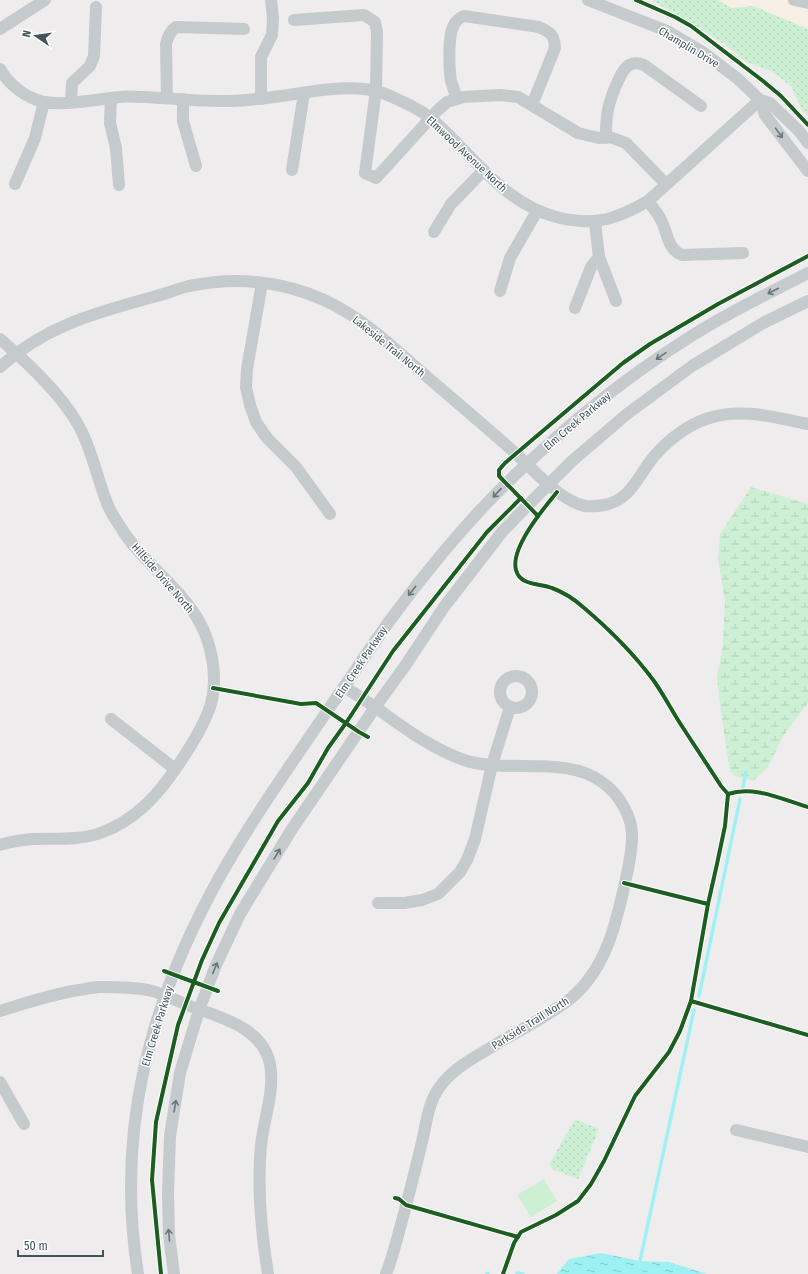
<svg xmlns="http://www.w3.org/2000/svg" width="808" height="1274" font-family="'Fira Sans Condensed',sans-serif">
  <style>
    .commercial { fill: #f7eee6 }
    .green { fill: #cdf0d4 }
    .wetland { fill: url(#wetland-marsh) }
    .park { fill: url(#park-dots) }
    .water { fill: url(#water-ripples) }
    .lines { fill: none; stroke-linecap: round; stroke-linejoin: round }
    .stream { stroke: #9df1f3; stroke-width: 3.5 }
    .minor { stroke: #c5cacc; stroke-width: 12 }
    .cycleway-casing { stroke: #fff; stroke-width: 6 }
    .cycleway { stroke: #1b5e20; stroke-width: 4 }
    .oneway { stroke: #69777d }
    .labels { text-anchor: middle; stroke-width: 3; stroke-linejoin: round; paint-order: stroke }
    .street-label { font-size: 11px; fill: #42545b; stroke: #fff }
  </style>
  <defs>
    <pattern id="wetland-marsh" width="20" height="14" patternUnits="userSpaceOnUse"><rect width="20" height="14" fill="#cdf0d4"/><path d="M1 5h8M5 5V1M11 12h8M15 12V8" fill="none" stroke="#b1d0b8"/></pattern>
    <pattern id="park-dots" width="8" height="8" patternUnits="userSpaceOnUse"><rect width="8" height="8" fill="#cdf0d4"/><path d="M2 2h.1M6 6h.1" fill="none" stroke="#b1d0b8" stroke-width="1.8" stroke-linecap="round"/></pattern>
    <pattern id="water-ripples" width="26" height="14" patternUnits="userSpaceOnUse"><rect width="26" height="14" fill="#9df1f3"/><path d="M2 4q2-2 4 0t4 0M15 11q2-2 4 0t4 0" fill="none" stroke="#82c6c8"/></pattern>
  </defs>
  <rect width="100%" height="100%" fill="#eeeced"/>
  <polygon class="commercial" points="718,0 808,0 808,29 753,6 731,8"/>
  <polygon class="green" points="544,1179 557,1201 531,1217 517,1195"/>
  <polygon class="wetland" points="751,487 808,504 808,703 782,738 768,767 753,781 735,776 730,771 722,720 717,678 723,643 725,601 718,559 720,534"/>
  <g class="park">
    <polygon points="652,0 718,0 731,8 753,6 808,29 808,116 802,110 791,86 771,71 746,62 723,43"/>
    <polygon points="575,1119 599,1129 578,1179 552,1169 550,1163"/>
  </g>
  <polygon class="water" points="601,1253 640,1261 669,1262 707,1274 557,1274 569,1259"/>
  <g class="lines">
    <g class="stream">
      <polyline points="743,787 746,772"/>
      <polyline points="699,996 740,799"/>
      <polyline points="517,1273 523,1274"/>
      <polyline points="487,1274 488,1273"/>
      <polyline points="641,1274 640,1261 694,1010"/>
    </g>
    <g class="minor">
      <polyline points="588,0 667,31 704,53 738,79 760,100 770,103 799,131 808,143"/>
      <polyline points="794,0 808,3"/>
      <polyline points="294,20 364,15 375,22 377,32 376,90 365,173 376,178 437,111 447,102 463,97 500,95 518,97 578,133 599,138 610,137 626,143 666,184"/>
      <polyline points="0,29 45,0"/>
      <path d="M0,69C9,85 26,98 44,102C66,106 97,99 119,97C127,96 136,97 144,97C171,98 203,102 230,101C253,100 277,97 301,93C322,90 342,87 364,89C378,90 389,95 401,101C412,106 423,112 432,119C472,154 505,206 560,218C596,226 617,219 648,201L760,100"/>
      <polyline points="111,98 110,123 116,148 119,185"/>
      <path d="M167,98L166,44C168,36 170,31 176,27L244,29"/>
      <polyline points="183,99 183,121 196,166"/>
      <polyline points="261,99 261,57 272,35 273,18 271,0"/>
      <path d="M457,99C455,93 453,87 451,81C449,69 448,37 453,27C455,21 459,18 464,16L539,27C551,33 554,34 555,48L532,105"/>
      <polyline points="760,100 765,115 808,171"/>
      <polyline points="71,101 72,83 90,66 94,56 96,7"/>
      <path d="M606,138C606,130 606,123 607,116C608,104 619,72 629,65C633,63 639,63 644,65L701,106"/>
      <polyline points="292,170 304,93"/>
      <polyline points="15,184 35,138 44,102"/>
      <path d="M648,201C652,207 658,213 661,220C668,233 667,249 682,255L743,253"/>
      <polyline points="595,222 599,257 616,301"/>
      <polyline points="434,232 451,204 484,170"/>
      <polyline points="262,283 247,369 246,387 250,405 256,422 267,438 296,467 330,514"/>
      <polyline points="500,291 510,258 537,211"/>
      <polyline points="575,308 591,267 599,257"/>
      <path d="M0,339C27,362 67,400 82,432C93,455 98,480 107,503C110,512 116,520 121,528C142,562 179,586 199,621C212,644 218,678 211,704C202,733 165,789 142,808C131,818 116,827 103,832C80,841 55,838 32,839C21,840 10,842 0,845"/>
      <path d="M0,367C45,326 95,313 153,297C165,294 177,289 189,286C204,283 220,281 236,281C275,281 315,292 348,313C376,330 400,354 425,375C455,401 485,426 514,452C533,469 560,501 585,506C591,507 597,506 604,505C632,500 639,473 656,454C670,439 686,426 706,419C739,407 774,417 808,424"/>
      <circle cx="516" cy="692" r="16"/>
      <path d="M344,687C384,710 420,745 464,760C507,774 565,755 602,782C619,794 633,817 632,838C632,848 630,858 628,869C618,915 609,967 570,999C548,1016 522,1029 498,1043C478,1056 453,1067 439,1088C428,1103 426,1125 422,1142C415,1171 408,1199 400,1228C396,1243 392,1259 386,1274"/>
      <polyline points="111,719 175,769"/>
      <polyline points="378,903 404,903 422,900 438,894 460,872 467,860 475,839 492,765 510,707"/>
      <path d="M0,1011C26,1003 52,994 79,990C86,989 93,987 100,987C115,987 132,987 148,990C162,993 175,1000 187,1005C218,1017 262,1026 270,1064C275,1091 264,1118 261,1145C257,1188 261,1231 268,1274"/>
      <polyline points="0,1082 24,1124"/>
      <polyline points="736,1130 808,1147"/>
      <path d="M138,1274C115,1129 150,1002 220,876C254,816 294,760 332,704C353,675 372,644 394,615C434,561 479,507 529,462C575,419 626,378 679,344C720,317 765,295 808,273"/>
      <polyline points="174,1274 169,1235 168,1193 170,1136 180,1073 199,1010 216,965 240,914 292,829 376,706 405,666 444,607 502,532 528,505 572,461 627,414 692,366 765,322 808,301"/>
    </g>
    <g class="cycleway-casing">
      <g id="cycleway">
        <polyline points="636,0 675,17 691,26 763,81 781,96 808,125"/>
        <polyline points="538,516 499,476 499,470 505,463 623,363 650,344 718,304 808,256"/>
        <polyline points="213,688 301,704 316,703 359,732 368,737"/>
        <path d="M728,794C754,785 783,800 808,807"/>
        <polyline points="624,883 708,904"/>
        <polyline points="164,971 218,991"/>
        <polyline points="691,1001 808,1035"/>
        <polyline points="395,1198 399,1199 406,1205 518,1237"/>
        <polyline points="161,1274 152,1180 156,1122 178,1025 202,960 219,923 278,821 308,783 328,748 346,723 393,651 487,532 521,498"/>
        <path d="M503,1274L514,1243L521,1232L556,1215L578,1201L591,1184L604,1161L635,1096L669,1052L680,1031L691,1001L708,904L717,864L725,826L728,794L721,786C707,764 692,742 678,720C670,707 663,694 654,681C634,654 609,629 583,607C574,599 563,592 552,588C540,583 520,586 516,570C510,548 544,508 557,492"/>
      </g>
    </g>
    <use href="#cycleway" class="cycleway"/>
  </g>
  <defs><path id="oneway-shaft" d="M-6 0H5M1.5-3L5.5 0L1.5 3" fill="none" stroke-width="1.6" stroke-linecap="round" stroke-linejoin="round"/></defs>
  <g class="oneway">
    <use href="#oneway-shaft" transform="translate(779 133) rotate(54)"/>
    <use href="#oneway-shaft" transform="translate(773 291) rotate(153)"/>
    <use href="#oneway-shaft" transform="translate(661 356) rotate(145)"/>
    <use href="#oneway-shaft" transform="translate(497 493) rotate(133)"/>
    <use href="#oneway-shaft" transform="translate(412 591) rotate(128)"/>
    <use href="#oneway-shaft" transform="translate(277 854) rotate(-59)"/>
    <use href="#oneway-shaft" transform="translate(215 968) rotate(-68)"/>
    <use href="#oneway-shaft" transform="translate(175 1106) rotate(-81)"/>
    <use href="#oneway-shaft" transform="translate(169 1235) rotate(-95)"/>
  </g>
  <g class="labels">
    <g class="street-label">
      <text transform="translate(689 47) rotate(31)" y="4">Champlin Drive</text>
      <text transform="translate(467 154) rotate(43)" y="4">Elmwood Avenue North</text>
      <text transform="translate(389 346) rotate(39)" y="4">Lakeside Trail North</text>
      <text transform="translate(577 421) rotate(-40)" y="4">Elm Creek Parkway</text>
      <text transform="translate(163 578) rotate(49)" y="4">Hillside Drive North</text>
      <text transform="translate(361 662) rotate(-56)" y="4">Elm Creek Parkway</text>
      <text transform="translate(530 1023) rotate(-32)" y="4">Parkside Trail North</text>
      <text transform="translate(157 1026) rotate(-73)" y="4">Elm Creek Parkway</text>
    </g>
  </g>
  <g transform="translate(36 36) rotate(283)" stroke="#ffffff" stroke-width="3" paint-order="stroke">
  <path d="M0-3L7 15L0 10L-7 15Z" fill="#42545b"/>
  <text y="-6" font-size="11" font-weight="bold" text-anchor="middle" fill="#42545b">N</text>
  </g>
  <path d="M18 1250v6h85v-6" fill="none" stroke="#42545b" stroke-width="2"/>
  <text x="24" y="1250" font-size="12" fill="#42545b" stroke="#ffffff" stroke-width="3" paint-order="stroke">50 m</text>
</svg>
